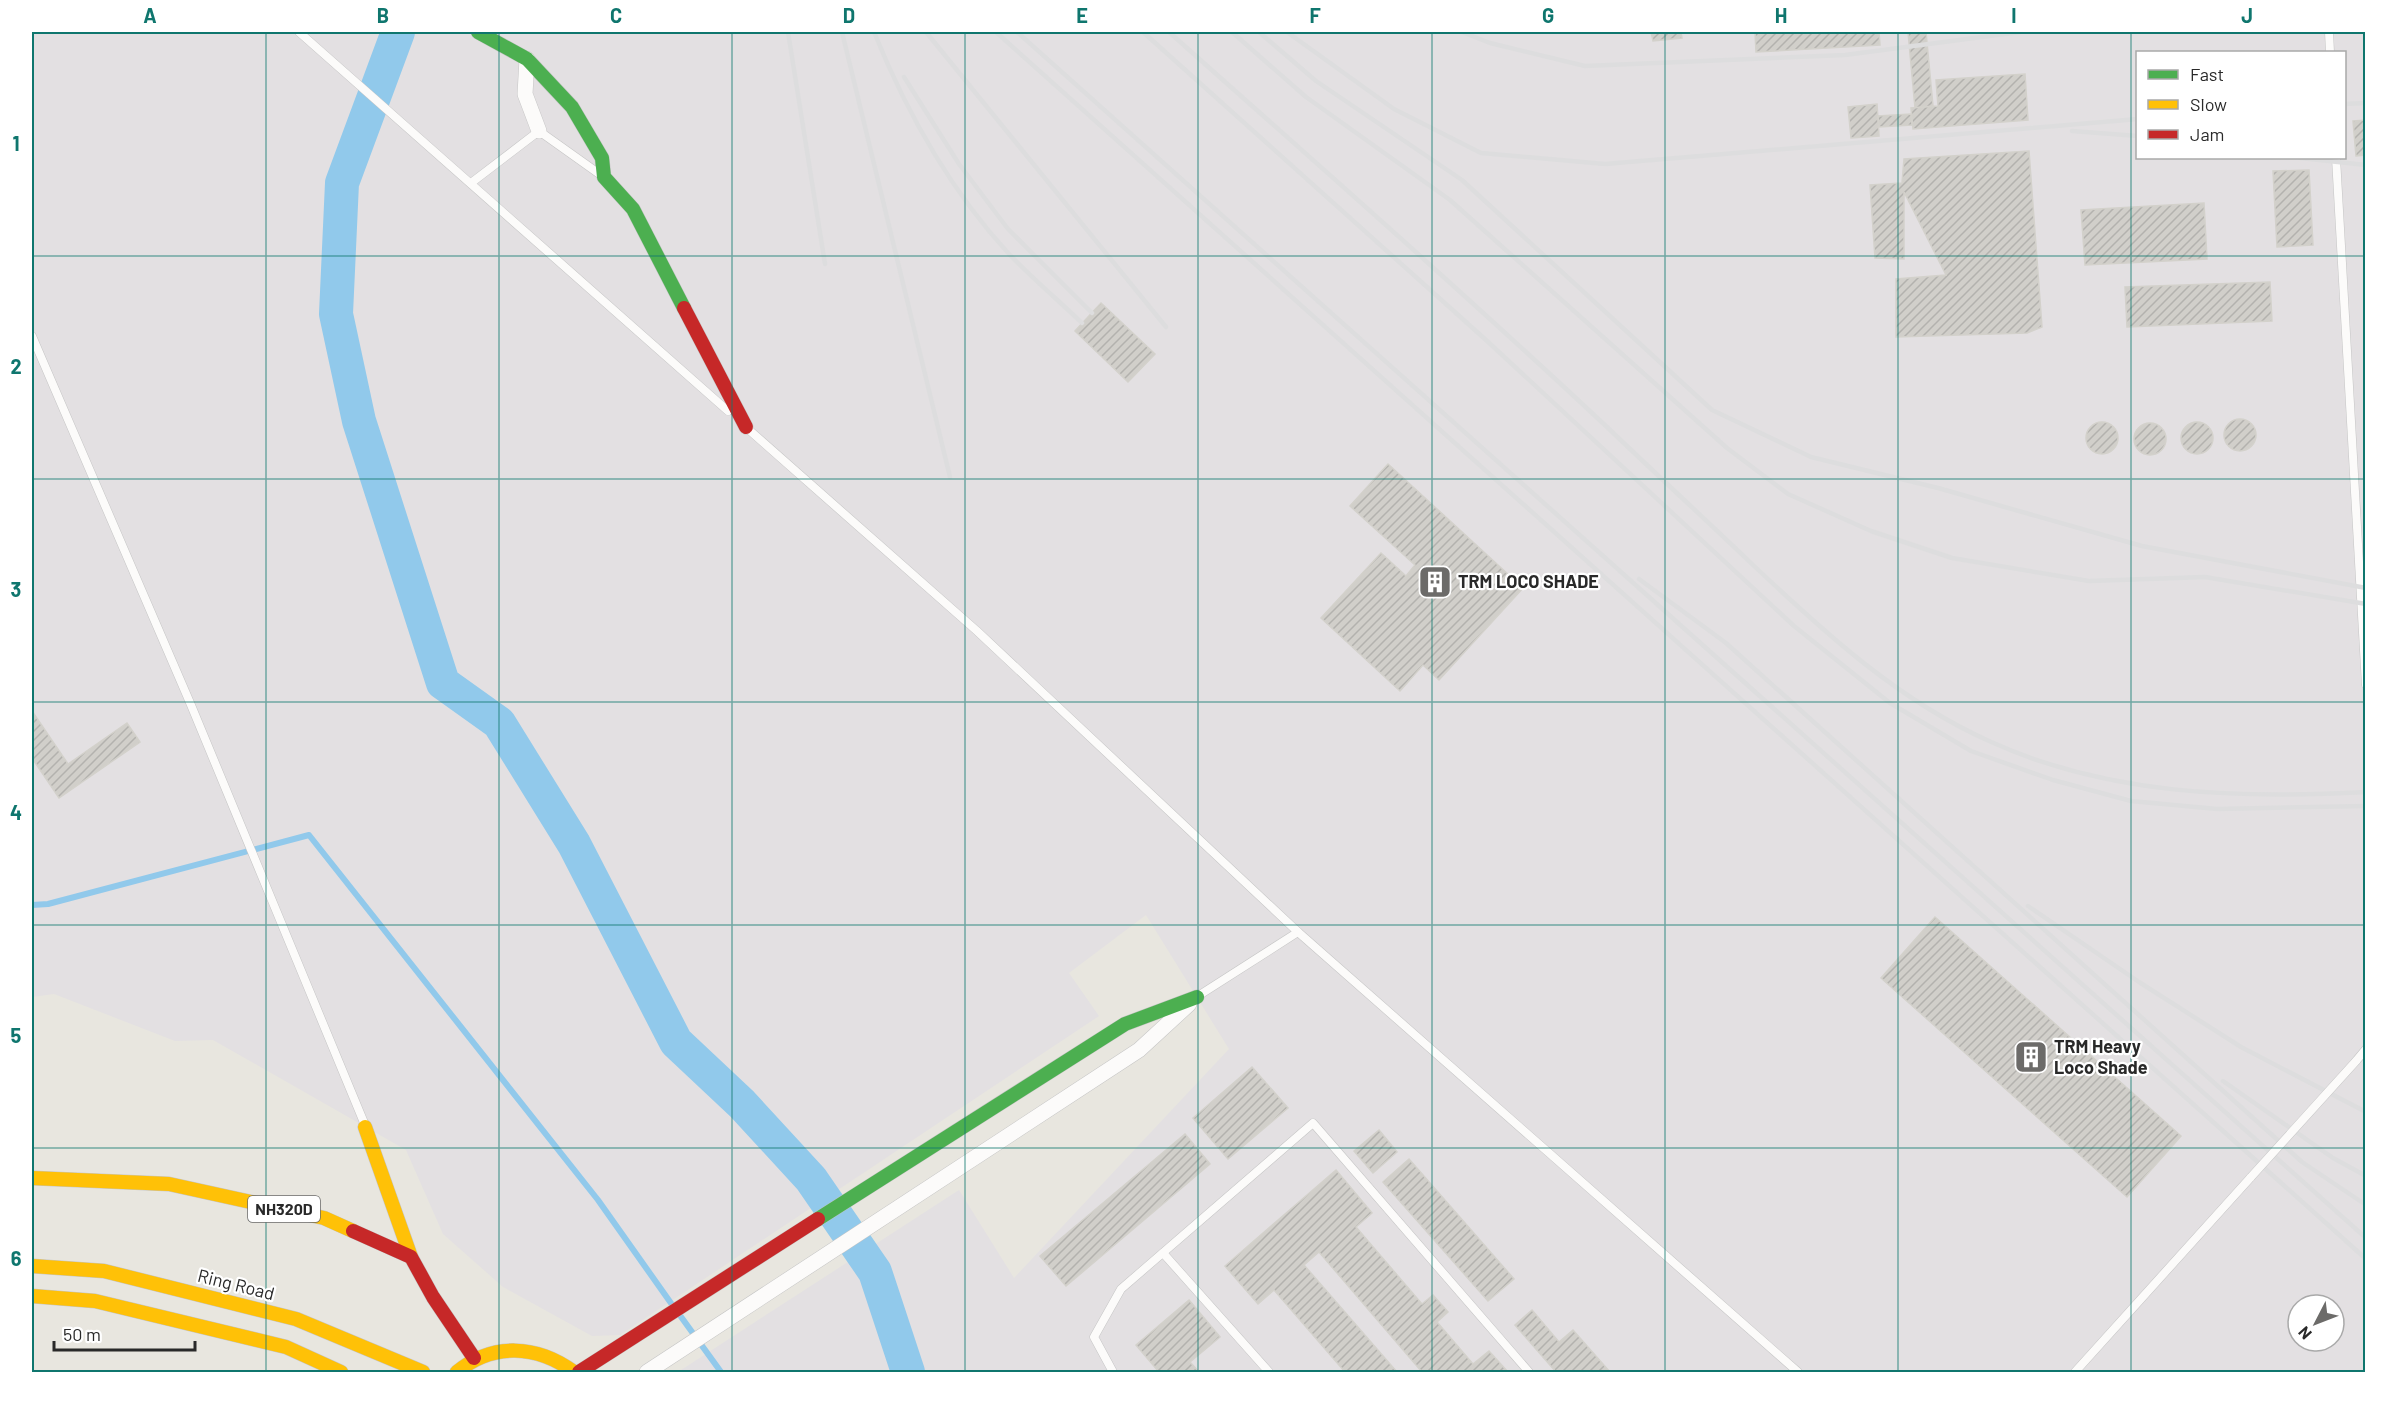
<svg xmlns="http://www.w3.org/2000/svg" width="2397" height="1404" font-family="Barlow,sans-serif">
  <style>
    .industrial { fill: #e3e0e2; fill-rule: evenodd }
    .lines { fill: none; stroke-linecap: round; stroke-linejoin: round }
    .stream { stroke: #91c9eb; stroke-width: 6 }
    .river { stroke: #91c9eb; stroke-width: 34 }
    .building { fill: url(#building-hatch); stroke: #d3d1cb; stroke-width: 1.5 }
    .lane-casing { stroke: #c5c5c5; stroke-width: 9 }
    .street-casing { stroke: #c5c5c5; stroke-width: 16 }
    .fast-casing { stroke: #c5c5c5; stroke-width: 15 }
    .slow-casing { stroke: #c5c5c5; stroke-width: 15 }
    .jam-casing { stroke: #c5c5c5; stroke-width: 15 }
    .lane { stroke: #fcfbfa; stroke-width: 8 }
    .street { stroke: #fcfbfa; stroke-width: 15 }
    .fast { stroke: #4caf50; stroke-width: 14 }
    .slow { stroke: #ffc107; stroke-width: 14 }
    .jam { stroke: #c62828; stroke-width: 14 }
    .rail { stroke: #ddddde; stroke-width: 4.5 }
    .lane-bridge-casing { stroke: #c5c5c5; stroke-width: 9; stroke-linecap: butt }
    .lane-bridge { stroke: #fcfbfa; stroke-width: 8 }
    .grid { fill: none; stroke: #0f766e; stroke-width: 1.5; stroke-opacity: 0.55 }
    .labels { text-anchor: middle; stroke-width: 4.5; stroke-linejoin: round; paint-order: stroke }
    .shield { fill: #fff; stroke: #696969; stroke-width: 1.5 }
    .shield-label { font-size: 16px; font-weight: bold; fill: #292929 }
    .poi-label { font-size: 18px; font-weight: bold; fill: #292929; stroke: #fff; text-anchor: start }
    .street-label { font-size: 18px; fill: #292929; stroke: #fff }
    .neatline { fill: none; stroke: #0f766e; stroke-width: 2 }
    .grid-label { font-size: 20px; text-anchor: middle; font-weight: bold; fill: #0f766e }
  </style>
  <defs>
    <pattern id="building-hatch" width="6" height="6" patternUnits="userSpaceOnUse" patternTransform="scale(1.5)"><rect width="6" height="6" fill="#d1cfca"/><path d="M-1 1l2-2M0 6l6-6M5 7l2-2" fill="none" stroke="#b3b2ae"/></pattern>
  </defs>
  <rect width="100%" height="100%" fill="#e8e6df"/>
  <path class="industrial" d="M32,32H2365V1372H678L959,1190L1014,1278L1229,1049L1146,915L1069,973L1099,1016L620,1335L592,1336L503,1287L443,1234L406,1150L213,1040L175,1041L54,994L32,997ZM2138,52H2344V158H2138ZM2298,1305H2334V1341H2298Z"/>
  <g class="lines">
    <g class="stream">
      <polyline points="32,905 48,904 309,835 598,1200 673,1306"/>
      <polyline points="679,1314 721,1372"/>
    </g>
    <polyline class="river" points="398,32 342,183 336,314 359,421 443,683 499,723 574,844 676,1042 742,1104 811,1179 875,1272 908,1372"/>
  </g>
  <g class="building">
    <polygon points="1651,32 1681,32 1682,38 1653,41"/>
    <polygon points="1755,32 1879,32 1880,45 1756,52"/>
    <polygon points="1908,32 1926,32 1933,106 1915,108"/>
    <polygon points="2025,74 2028,120 1913,129 1911,108 1938,106 1936,80"/>
    <polygon points="1877,104 1879,136 1851,138 1848,107"/>
    <polygon points="1911,114 1912,125 1879,127 1878,116"/>
    <polygon points="2366,120 2366,155 2356,156 2353,121"/>
    <polygon points="2029,151 2042,327 2027,333 1896,337 1896,279 1946,275 1904,192 1904,259 1875,258 1870,185 1902,183 1904,159"/>
    <polygon points="2309,170 2313,245 2277,247 2273,171"/>
    <polygon points="2204,203 2207,259 2085,265 2081,210"/>
    <polygon points="2270,282 2272,321 2127,327 2125,287"/>
    <polygon points="1101,303 1155,354 1128,382 1075,331"/>
    <circle cx="2240" cy="435" r="16"/>
    <circle cx="2102" cy="438" r="16"/>
    <circle cx="2197" cy="438" r="16"/>
    <circle cx="2150" cy="439" r="16"/>
    <polygon points="1388,464 1523,588 1439,680 1423,665 1400,691 1321,618 1381,553 1406,576 1415,565 1350,506"/>
    <polygon points="32,711 68,764 127,723 140,742 59,798 32,758"/>
    <polygon points="1935,917 2181,1136 2127,1197 1881,978"/>
    <polygon points="1252,1067 1288,1108 1228,1159 1193,1118"/>
    <polygon points="1379,1130 1397,1152 1373,1173 1354,1151"/>
    <polygon points="1185,1134 1210,1164 1066,1286 1040,1256"/>
    <polygon points="1409,1159 1514,1279 1488,1301 1383,1182"/>
    <polygon points="1336,1170 1372,1213 1356,1227 1422,1304 1433,1295 1448,1312 1437,1322 1473,1364 1489,1351 1508,1372 1422,1372 1319,1252 1304,1265 1397,1372 1345,1372 1274,1290 1258,1304 1225,1266"/>
    <polygon points="1189,1300 1220,1337 1190,1362 1199,1372 1159,1372 1136,1345"/>
    <polygon points="1532,1310 1559,1342 1573,1330 1610,1372 1556,1372 1515,1325"/>
  </g>
  <g class="lines">
    <g class="lane-casing">
      <g id="lane">
        <polyline points="299,32 728,411"/>
        <polyline points="2329,32 2330,52"/>
        <polyline points="2336,158 2366,685"/>
        <polyline points="471,183 539,131 598,173"/>
        <polyline points="32,336 191,705 365,1125"/>
        <polyline points="748,429 977,631 1298,932 1798,1372"/>
        <polyline points="1198,996 1298,932"/>
        <polyline points="2356,1061 2366,1049"/>
        <polyline points="1163,1253 1269,1372"/>
        <polyline points="1113,1372 1094,1337 1121,1289 1313,1123 1529,1372"/>
        <polyline points="2075,1372 2251,1177"/>
      </g>
    </g>
    <g class="street-casing">
      <g id="street">
        <polyline points="527,59 525,94 539,131"/>
        <polyline points="647,1372 1139,1050 1189,1004"/>
      </g>
    </g>
    <g class="fast-casing">
      <g id="fast">
        <polyline points="478,32 527,59 572,107 602,158 604,177 633,209 684,308"/>
        <polyline points="818,1219 1125,1024 1197,997"/>
      </g>
    </g>
    <g class="slow-casing">
      <g id="slow">
        <polyline points="365,1127 411,1257"/>
        <polyline points="32,1178 169,1184 324,1218 353,1231"/>
        <polyline points="32,1266 104,1271 296,1319 423,1372"/>
        <polyline points="32,1296 95,1301 286,1347 341,1372"/>
        <path d="M457,1372C493,1342 537,1345 574,1372"/>
      </g>
    </g>
    <g class="jam-casing">
      <g id="jam">
        <polyline points="684,308 746,427"/>
        <polyline points="353,1231 411,1257 433,1297 474,1358"/>
        <polyline points="579,1372 818,1219"/>
      </g>
    </g>
    <use href="#lane" class="lane"/>
    <use href="#street" class="street"/>
    <use href="#fast" class="fast"/>
    <use href="#slow" class="slow"/>
    <use href="#jam" class="jam"/>
    <g class="rail">
      <polyline points="788,32 825,264"/>
      <polyline points="842,32 950,477"/>
      <path d="M874,32C906,111 951,191 1009,254C1032,278 1058,300 1082,323"/>
      <polyline points="926,32 1166,327"/>
      <polyline points="996,32 2366,1259"/>
      <polyline points="1017,32 2366,1238"/>
      <polyline points="1143,32 1486,340 1794,626 1890,703 1971,751 2053,780 2131,801 2217,809 2366,806"/>
      <path d="M1169,32C1316,163 1464,293 1608,428C1656,474 1705,519 1753,565C1824,632 1899,701 1989,741C2107,795 2238,799 2366,792"/>
      <polyline points="1232,32 1306,97 1450,200 1727,448 1788,494 1871,531 1952,558 2089,581 2205,577 2366,604"/>
      <polyline points="1259,32 1316,81 1462,180 1712,410 1811,457 1938,488 2142,546 2366,588"/>
      <polyline points="1287,32 1394,109 1481,153 1605,164 2138,119"/>
      <polyline points="1462,32 1490,43 1585,66 1845,55 2020,32"/>
      <polyline points="904,77 959,164 1008,229 1092,313"/>
      <polyline points="2344,104 2366,103"/>
      <polyline points="2072,131 2138,136"/>
      <polyline points="2300,158 2366,165"/>
      <polyline points="1639,579 1726,643 2302,1162 2366,1205"/>
      <polyline points="2028,906 2139,982 2241,1047 2366,1112"/>
      <polyline points="2223,1081 2333,1158 2366,1176"/>
    </g>
    <g class="lane-bridge-casing">
      <polyline id="lane-bridge" points="2251,1177 2356,1061"/>
    </g>
    <use href="#lane-bridge" class="lane-bridge"/>
  </g>
  <path class="grid" d="M266,32V1372M499,32V1372M732,32V1372M965,32V1372M1198,32V1372M1432,32V1372M1665,32V1372M1898,32V1372M2131,32V1372M32,256H2366M32,479H2366M32,702H2366M32,925H2366M32,1148H2366"/>
  <defs>
    <g id="building-square" transform="scale(1.725)"><rect x="-9" y="-9" width="18" height="18" rx="4" fill="#6c6b69" stroke="#fff"/><path d="M-4-6H4V6H1V3H-1V6H-4ZM-2.5-4.3h1.7v1.8h-1.7ZM.8-4.3h1.7v1.8H.8ZM-2.5-1h1.7V.8h-1.7ZM.8-1h1.7V.8H.8Z" fill="#fff"/></g>
  </defs>
  <g fill-rule="evenodd">
    <use href="#building-square" x="1435" y="582"/>
    <use href="#building-square" x="2031" y="1057"/>
  </g>
  <g class="labels">
    <rect class="shield" x="248" y="1196" width="72" height="26" rx="4.5"/>
    <g class="shield-label">
      <text x="284" y="1215">NH320D</text>
    </g>
    <g class="poi-label">
      <text x="1458" y="588">TRM LOCO SHADE</text>
      <text x="2054" y="1053">TRM Heavy<tspan x="2054" dy="21">Loco Shade</tspan></text>
    </g>
    <g class="street-label">
      <text transform="translate(236 1285) rotate(14)" y="6">Ring Road</text>
    </g>
  </g>
  <rect width="2397" height="1404" fill="none" stroke="#ffffff" stroke-width="66"/>
  <rect x="2136" y="51" width="210" height="108" fill="#ffffff" stroke="#a9a9a9" stroke-width="1.5"/>
  <rect x="2148" y="70" width="30" height="9" fill="#4caf50" stroke="#a9a9a9" stroke-width="1.5"/>
  <text x="2190" y="81" font-size="18" fill="#292929">Fast</text>
  <rect x="2148" y="100" width="30" height="9" fill="#ffc107" stroke="#a9a9a9" stroke-width="1.5"/>
  <text x="2190" y="111" font-size="18" fill="#292929">Slow</text>
  <rect x="2148" y="130" width="30" height="9" fill="#c62828" stroke="#a9a9a9" stroke-width="1.5"/>
  <text x="2190" y="141" font-size="18" fill="#292929">Jam</text>
  <g transform="translate(2316 1323) rotate(228)"><circle r="28" fill="#ffffff" stroke="#a9a9a9" stroke-width="1.5"/>
  <path d="M0-4.5L10 22L0 15L-10 22Z" fill="#6c6b69"/>
  <text y="-9" font-size="16" font-weight="bold" text-anchor="middle" fill="#292929">N</text>
  </g>
  <path d="M54 1341v9h141v-9" fill="none" stroke="#292929" stroke-width="3"/>
  <text x="63" y="1341" font-size="18" fill="#292929" stroke="#ffffff" stroke-width="4.5" paint-order="stroke">50 m</text>
  <rect x="33" y="33" width="2331" height="1338" class="neatline"/>
  <g class="grid-label">
    <text x="150" y="23">A</text>
    <text x="383" y="23">B</text>
    <text x="616" y="23">C</text>
    <text x="849" y="23">D</text>
    <text x="1082" y="23">E</text>
    <text x="1315" y="23">F</text>
    <text x="1548" y="23">G</text>
    <text x="1781" y="23">H</text>
    <text x="2014" y="23">I</text>
    <text x="2247" y="23">J</text>
    <text x="16" y="151">1</text>
    <text x="16" y="374">2</text>
    <text x="16" y="597">3</text>
    <text x="16" y="820">4</text>
    <text x="16" y="1043">5</text>
    <text x="16" y="1266">6</text>
  </g>
</svg>
